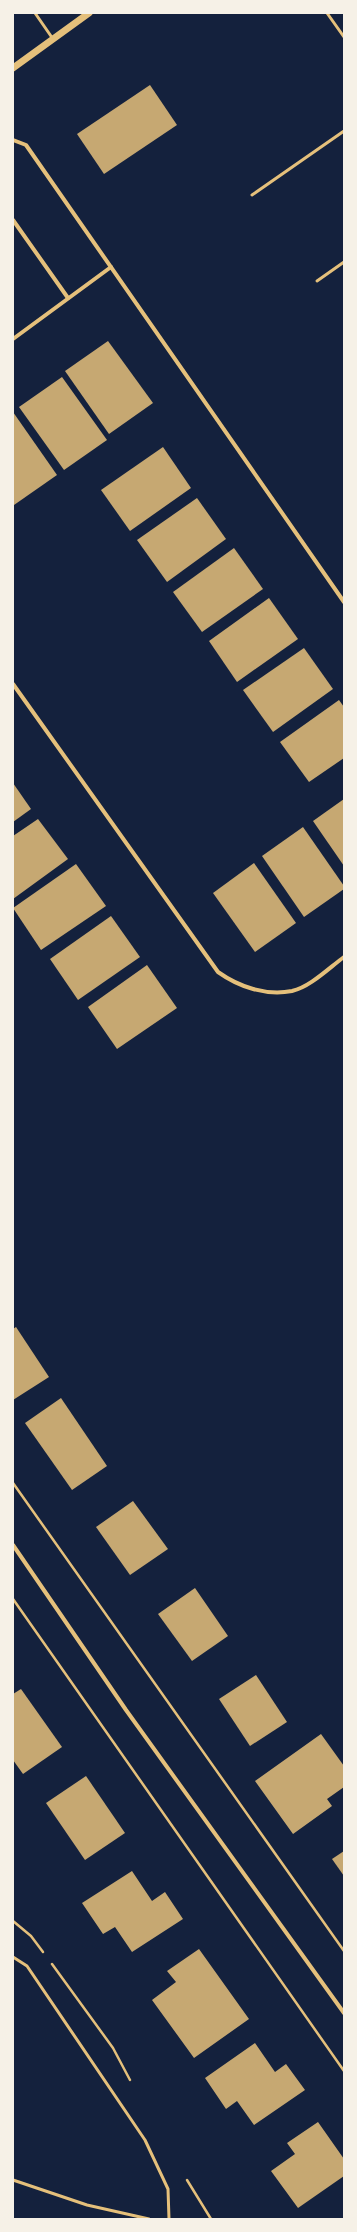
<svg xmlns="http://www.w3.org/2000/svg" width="357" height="2232" font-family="Raleway,sans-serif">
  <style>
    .building { fill: #c6a872 }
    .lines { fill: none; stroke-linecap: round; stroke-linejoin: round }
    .path { stroke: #e5c07b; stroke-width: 2.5 }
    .service { stroke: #e5c07b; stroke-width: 3 }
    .minor { stroke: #e5c07b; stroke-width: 4 }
    .tertiary { stroke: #e5c07b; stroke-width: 7 }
  </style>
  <rect width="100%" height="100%" fill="#14213d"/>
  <g class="building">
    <polygon points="150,85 177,125 104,174 77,134"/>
    <polygon points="108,341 153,403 109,434 65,371"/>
    <polygon points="62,377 107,440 64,470 19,407"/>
    <polygon points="13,412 57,475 14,505 13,504"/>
    <polygon points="163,447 191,488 130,531 101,490"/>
    <polygon points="197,498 226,539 167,582 137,540"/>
    <polygon points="234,548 263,589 202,632 173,592"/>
    <polygon points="269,598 298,639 237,682 209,641"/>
    <polygon points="304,648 333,689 273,732 243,690"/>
    <polygon points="339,700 344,707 344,758 309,782 280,742"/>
    <polygon points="13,783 31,809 13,822"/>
    <polygon points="344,799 344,866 313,821"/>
    <polygon points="38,819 68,859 13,899 13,836"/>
    <polygon points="303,827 344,886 344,889 304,917 262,856"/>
    <polygon points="254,863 296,923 255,952 213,893"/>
    <polygon points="76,864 106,906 41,950 13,908"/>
    <polygon points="111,916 140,957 78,1000 50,959"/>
    <polygon points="147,965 177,1008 117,1049 88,1007"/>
    <polygon points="16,1327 49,1377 13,1400 13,1329"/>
    <polygon points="61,1398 107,1466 72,1490 25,1423"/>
    <polygon points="133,1501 168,1549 130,1575 96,1527"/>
    <polygon points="195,1588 228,1636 192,1661 158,1614"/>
    <polygon points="256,1675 287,1722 250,1746 219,1699"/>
    <polygon points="21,1689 62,1747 23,1774 13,1760 13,1694"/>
    <polygon points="321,1734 344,1766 344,1787 327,1799 332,1806 293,1834 255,1781"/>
    <polygon points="86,1776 125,1833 85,1860 46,1803"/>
    <polygon points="344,1851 344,1876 332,1859"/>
    <polygon points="132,1871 152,1901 165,1892 183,1919 132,1952 115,1927 103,1934 82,1903"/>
    <polygon points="199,1949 249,2019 194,2058 152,2000 176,1982 167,1971"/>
    <polygon points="255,2043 275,2072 286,2064 305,2090 254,2125 237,2101 226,2109 205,2078"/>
    <polygon points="318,2122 344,2159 344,2176 298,2208 271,2171 295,2154 287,2143"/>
  </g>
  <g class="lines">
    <g class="path">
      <polyline points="13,1483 344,1951"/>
      <polyline points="13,1599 344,2071"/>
      <polyline points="13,1921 31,1936 43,1952"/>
      <polyline points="52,1964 113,2048 130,2080"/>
      <polyline points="187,2180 211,2219"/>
    </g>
    <g class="service">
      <polyline points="35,13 53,39"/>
      <polyline points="327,13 344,37"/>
      <polyline points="252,195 344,131"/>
      <polyline points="317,281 344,262"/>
      <polyline points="13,1957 27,1966 145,2140 168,2189 169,2219"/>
      <polyline points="13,2180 87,2205 149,2219"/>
    </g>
    <g class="minor">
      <polyline points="13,140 26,145 344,602"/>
      <polyline points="13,220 68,298"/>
      <polyline points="13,339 111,267"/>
      <path d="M13,684L218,972C239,987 266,996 292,991C310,987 329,968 344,957"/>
      <polyline points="13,1545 126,1710 344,2013"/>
    </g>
    <polyline class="tertiary" points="13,68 89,13"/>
  </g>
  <rect width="357" height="2232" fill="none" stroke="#f6f1e7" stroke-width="28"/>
</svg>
